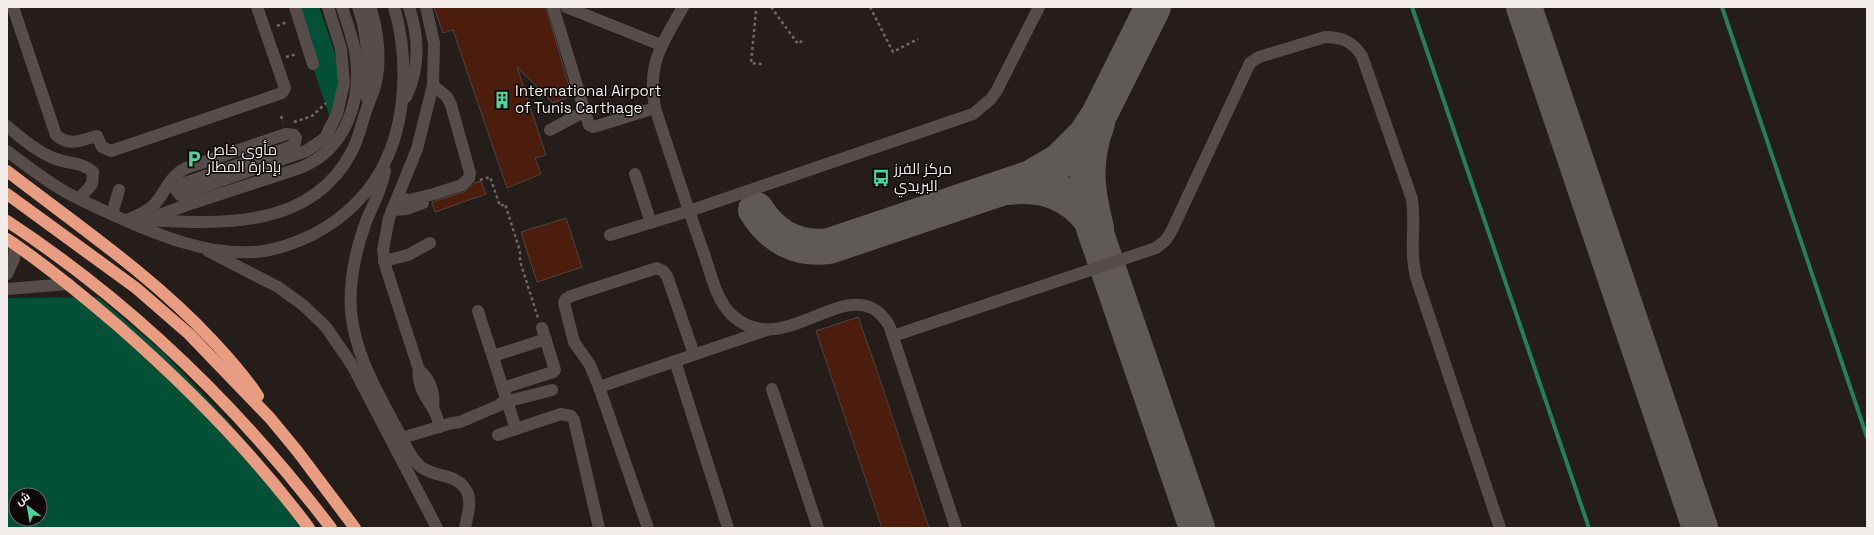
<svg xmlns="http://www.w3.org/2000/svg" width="1874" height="535" font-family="'Space Grotesk',Cairo,sans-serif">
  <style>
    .green { fill: #025035; fill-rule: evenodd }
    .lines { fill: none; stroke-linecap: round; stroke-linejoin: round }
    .stream { stroke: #267e5b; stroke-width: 4 }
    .taxiway { stroke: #605a56; stroke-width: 36 }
    .building { fill: #4c1d0c; stroke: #4e4542 }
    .path { stroke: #6f6966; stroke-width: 2.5; stroke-dasharray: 3 3; stroke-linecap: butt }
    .minor { stroke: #564d4a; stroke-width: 12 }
    .highway { stroke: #e89d83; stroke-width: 12 }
    .labels { text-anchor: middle; stroke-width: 3; stroke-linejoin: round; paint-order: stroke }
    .poi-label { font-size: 15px; fill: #f3eeec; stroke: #0b0807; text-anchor: start }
  </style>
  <rect width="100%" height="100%" fill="#241d1a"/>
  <g class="green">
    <polygon points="292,7 319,7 337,59 341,86 332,123"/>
    <path d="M98,297L164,353L228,421L301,507L316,528H7V298ZM16,495H40V519H16Z"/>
  </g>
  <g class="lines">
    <g class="stream">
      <polyline points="1412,7 1589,528"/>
      <polyline points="1722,7 1867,437"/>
    </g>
    <g class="taxiway">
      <polyline points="1524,7 1700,528"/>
      <path d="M1008,187C1042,183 1070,192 1091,219L1197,528"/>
      <path d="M756,210C773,237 797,250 829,246L1031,178L1060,161L1086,135L1099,115L1153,7"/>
      <path d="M1096,228C1086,189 1083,161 1097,123"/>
    </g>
  </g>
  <g class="building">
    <polygon points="434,7 546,7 572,96 553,103 517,67 546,155 535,158 541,174 507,188 453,30 443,33"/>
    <polygon points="481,181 486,194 435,212 432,202 464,192 474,183"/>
    <polygon points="566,218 582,267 537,282 521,232"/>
    <polygon points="858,317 875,365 929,528 882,528 816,331"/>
  </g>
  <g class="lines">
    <g class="path">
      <polyline points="771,7 798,44 803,40"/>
      <polyline points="870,7 893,52 918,39"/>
      <polyline points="756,11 751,63 763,64"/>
      <polyline points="277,26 287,22"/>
      <polyline points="286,57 297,54"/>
      <polyline points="281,116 283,122"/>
      <polyline points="294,122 312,116 326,103"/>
      <polyline points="480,180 490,177 500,206 505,204 520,251 520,261 538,318"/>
    </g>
    <g class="minor">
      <path d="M13,7L56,135C69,147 82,140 97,136L102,147L111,151L282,93L285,88L257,7"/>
      <polyline points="295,7 313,64"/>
      <path d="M358,7C368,35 369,69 367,98"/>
      <path d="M426,7L434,43L433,85L417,149L389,218L383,250L386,268L419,370C417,384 425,397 433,408C436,413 438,421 440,427"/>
      <polyline points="553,7 589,125 593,127 597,126 655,108"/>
      <polyline points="566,7 661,45"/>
      <path d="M683,7C662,44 647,63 655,108C671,157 687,206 704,254C711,274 716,300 732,315C778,358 834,289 872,308C880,312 884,318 889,325L956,528"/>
      <path d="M406,97C420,68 419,37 409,7"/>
      <path d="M7,126C21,138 37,152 56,159C69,164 82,162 93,172L92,184L79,199"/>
      <polyline points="550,130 585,111"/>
      <path d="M7,151C24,164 41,177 59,188C76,199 95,206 113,215C158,235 205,255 255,252C275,251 295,243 312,235C344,219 373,191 387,158C407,114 408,53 394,7"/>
      <path d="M385,171C382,188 374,203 367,219C356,248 349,280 351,311C355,355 377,391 397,429C404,442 410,458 421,467C435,478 457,473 466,490C473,502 467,515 465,528"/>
      <polyline points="635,174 651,223"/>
      <polyline points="398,198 409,200 434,194 462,185 469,178 470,173 451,105 447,97 433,85"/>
      <polyline points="392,210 407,209 423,203"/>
      <polyline points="112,214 119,190"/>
      <path d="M151,218L184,206L300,168C347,149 363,99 355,51C352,36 347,22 342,7"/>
      <path d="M129,219C139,215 151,210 158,200C167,188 171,175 186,168L286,134L294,135L296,138L294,146L290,147L179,185L176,190L180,195L306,151L325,138L337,114L344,83L341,49L328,7"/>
      <path d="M131,219C209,223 309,235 352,151C359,138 361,125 366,111C369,101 374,92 376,82C381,60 378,29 370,7"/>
      <polyline points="610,235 689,211 973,114 991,99 997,90 1039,7"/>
      <polyline points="208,251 278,287 303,305 326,327 352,365 437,528"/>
      <polyline points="384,261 408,255 430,243"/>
      <polyline points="7,274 14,259 15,245"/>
      <polyline points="7,289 69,284"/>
      <polyline points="478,311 516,429"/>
      <path d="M893,336L1156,248L1166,240L1172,230L1250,63L1259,57L1325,37C1342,37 1353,42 1362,56L1412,199C1416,227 1409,248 1416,277L1500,528"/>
      <polyline points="493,356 546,339"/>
      <polyline points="675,361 728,528"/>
      <path d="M419,370C431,379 435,395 433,409"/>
      <polyline points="599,387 767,330"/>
      <polyline points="503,388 553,372 555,370 542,328"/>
      <polyline points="772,389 818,528"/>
      <polyline points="501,403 552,390"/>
      <polyline points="498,435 561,414 571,416 574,420 599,528"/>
      <polyline points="395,440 452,423 460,422 507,402"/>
      <polyline points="648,528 599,387 590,365 574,342 564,303 566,299 571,296 657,268 663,271 667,276 694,354"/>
    </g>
    <g class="highway">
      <path d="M7,171C77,225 151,275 212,340C229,358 245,376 258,396"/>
      <polyline points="7,194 136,288 189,334 270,418 298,452 355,528"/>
      <path d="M7,221C133,304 240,408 331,528"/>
      <path d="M7,239C46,265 82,295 117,325C188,387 253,453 309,528"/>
    </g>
  </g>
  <defs>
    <g id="building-bare" transform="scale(1.38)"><path d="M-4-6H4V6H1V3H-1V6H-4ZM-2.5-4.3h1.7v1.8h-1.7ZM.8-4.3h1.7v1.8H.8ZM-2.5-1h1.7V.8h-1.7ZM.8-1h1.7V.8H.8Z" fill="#4bd49b" stroke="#0b0807" stroke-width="2.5" paint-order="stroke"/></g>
    <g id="parking-bare" transform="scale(1.38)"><path d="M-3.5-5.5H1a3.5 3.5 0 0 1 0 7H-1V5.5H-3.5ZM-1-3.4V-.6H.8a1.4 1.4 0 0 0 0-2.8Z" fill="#4bd49b" stroke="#0b0807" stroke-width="2.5" paint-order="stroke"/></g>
    <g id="bus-bare" transform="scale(1.38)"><path d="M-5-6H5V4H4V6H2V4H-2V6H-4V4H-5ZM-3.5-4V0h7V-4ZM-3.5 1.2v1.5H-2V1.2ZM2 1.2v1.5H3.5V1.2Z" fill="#4bd49b" stroke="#0b0807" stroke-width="2.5" paint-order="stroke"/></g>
  </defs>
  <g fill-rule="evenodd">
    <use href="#building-bare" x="502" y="100"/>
    <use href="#parking-bare" x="194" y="159"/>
    <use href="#bus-bare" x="881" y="178"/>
  </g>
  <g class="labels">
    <g class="poi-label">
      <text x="515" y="96">International Airport<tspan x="515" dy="17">of Tunis Carthage</tspan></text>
      <text x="207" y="155">مأوى خاص<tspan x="207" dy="17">بإدارة المطار</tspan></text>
      <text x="894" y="174">مركز الفرز<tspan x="894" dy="17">البريدي</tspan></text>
    </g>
  </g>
  <rect width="1874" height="535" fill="none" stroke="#f3eeec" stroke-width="16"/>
  <g transform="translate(28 507) rotate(329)"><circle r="19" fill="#0b0807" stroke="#686463"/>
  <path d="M0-3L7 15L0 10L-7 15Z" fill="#4bd49b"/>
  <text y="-6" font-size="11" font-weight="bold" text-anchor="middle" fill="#f3eeec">ش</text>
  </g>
</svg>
